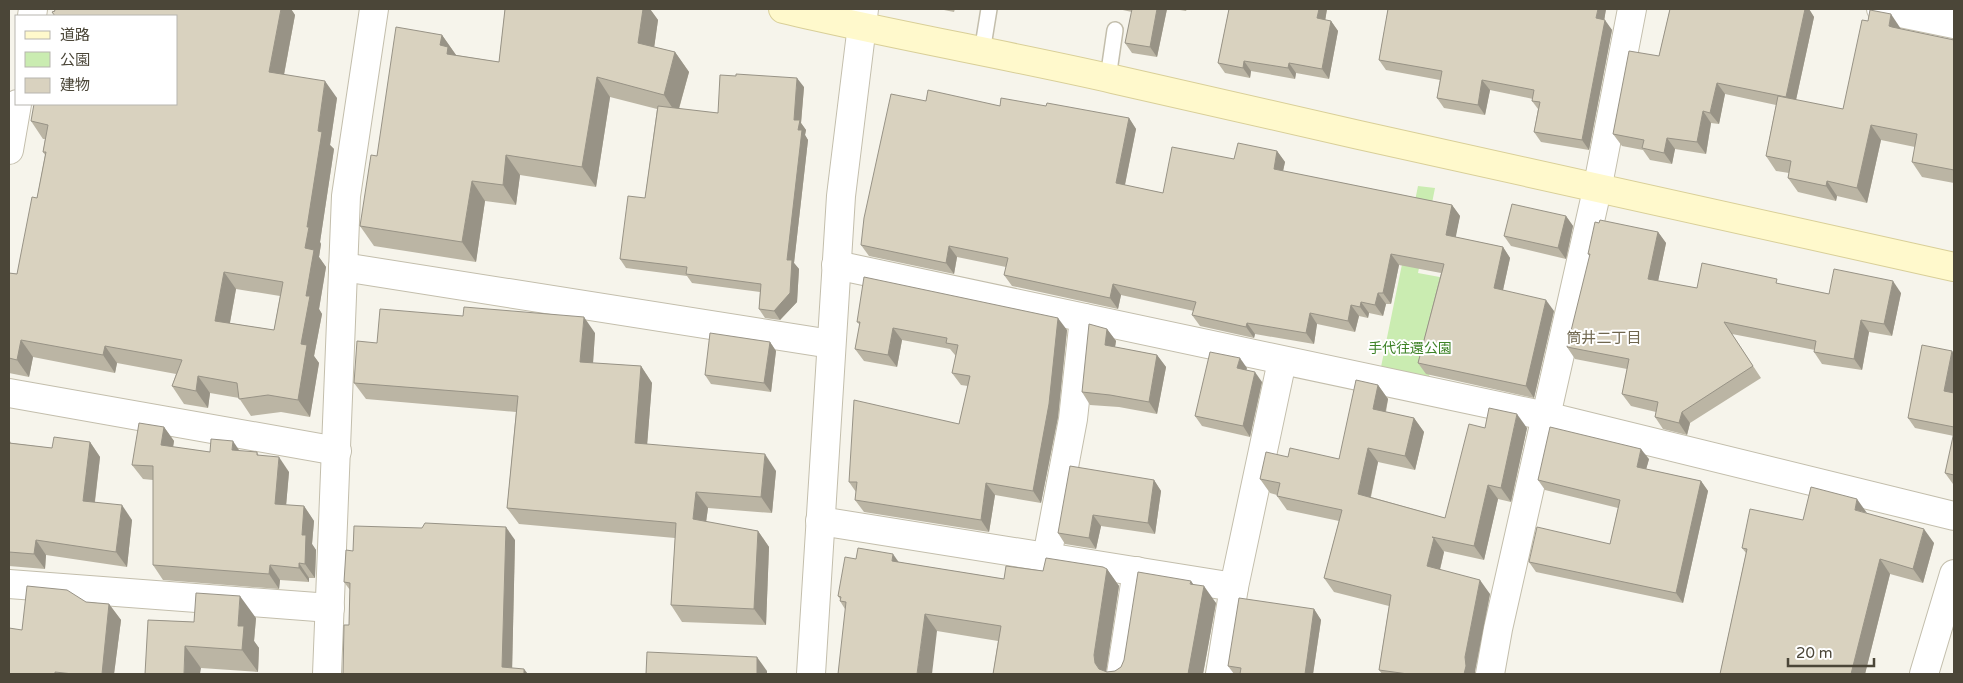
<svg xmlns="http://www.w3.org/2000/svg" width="1963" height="683" font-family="'Varela Round','Noto Sans JP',sans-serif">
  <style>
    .green { fill: #caecb1 }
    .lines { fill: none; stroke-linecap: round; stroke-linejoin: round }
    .lane-casing { stroke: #c3beac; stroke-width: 18 }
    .street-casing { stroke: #c3beac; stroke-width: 30 }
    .secondary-casing { stroke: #d9cf98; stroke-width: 30 }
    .lane { stroke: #fff; stroke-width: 15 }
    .street { stroke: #fff; stroke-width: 28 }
    .secondary { stroke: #fff9cc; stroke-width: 28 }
    .wall { fill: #bbb5a4; fill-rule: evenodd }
    .shaded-wall { fill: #989386 }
    .building { fill: #d9d2bf; stroke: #989386; fill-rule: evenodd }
    .labels { text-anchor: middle; stroke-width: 4; stroke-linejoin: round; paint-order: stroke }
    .park-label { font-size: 14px; fill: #3d8226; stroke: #fff }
    .neighbourhood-label { font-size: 15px; fill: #6f664e; stroke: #fff }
  </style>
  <rect width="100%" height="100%" fill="#f6f4eb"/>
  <polygon class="green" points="1418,186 1435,188 1418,273 1445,278 1429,377 1381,367"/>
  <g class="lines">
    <g class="lane-casing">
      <g id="lane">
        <polyline points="982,52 989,9"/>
        <polyline points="1108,78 1115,30"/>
      </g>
    </g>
    <g class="street-casing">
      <g id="street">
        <polyline points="1881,9 1954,24"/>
        <polyline points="32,16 33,9"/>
        <polyline points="9,150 17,104"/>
        <polyline points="836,265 1546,416 1954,516"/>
        <polyline points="343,267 831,344"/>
        <polyline points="9,393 337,451"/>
        <polyline points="820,521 1234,587"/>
        <polyline points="1047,557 1073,419 1084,318"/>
        <polyline points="9,584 330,608"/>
        <polyline points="327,674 346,196 374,9"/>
        <polyline points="811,674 841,196 864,9"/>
        <polyline points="1121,674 1137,571"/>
        <polyline points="1220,674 1234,587 1282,361"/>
        <polyline points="1490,674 1498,629 1597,190 1632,9"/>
        <polyline points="1924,674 1954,574"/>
      </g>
    </g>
    <g class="secondary-casing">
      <path id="secondary" d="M783,9C892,35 1003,54 1113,79C1393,143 1673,206 1954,267"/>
    </g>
    <use href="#lane" class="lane"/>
    <use href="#street" class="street"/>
    <use href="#secondary" class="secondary"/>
  </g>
  <g class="wall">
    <path d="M54,9H291L295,15L284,75L337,98L330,145L334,149L320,242L321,244L319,257L326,267L319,309L322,314L314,356L319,363L310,417L281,412L251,416L239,398L210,393L208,408L184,404L172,386L176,374L117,363L115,373L33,357L29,377L9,373V273L17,274L37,198L45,155L43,152L45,139H43L31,121L176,104L55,11ZM236,289L280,296L274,330L230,323Z"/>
    <polygon points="505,9 650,9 658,20 654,47 675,52 689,72 679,109 718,113 804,87 801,123 806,130 805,135 808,140 794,263 799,269 797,302 780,320 765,318 759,309 760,292 692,283 687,276 626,268 620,259 645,198 657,109 610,97 596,187 520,175 516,205 485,201 476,262 374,246 360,226 377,156 442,35 456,55 499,62"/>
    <polygon points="939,9 955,9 954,12"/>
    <polygon points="1118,9 1167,9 1157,57 1132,53 1125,43 1132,12"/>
    <polygon points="1174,9 1187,9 1186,11"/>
    <polygon points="1229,9 1327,9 1325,20 1331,21 1338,31 1329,79 1296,73 1295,79 1251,71 1250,78 1225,73 1218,63"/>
    <polygon points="1388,9 1606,9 1604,20 1612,30 1589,150 1541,142 1534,132 1538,109 1532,101 1533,99 1490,90 1485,115 1444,108 1437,98 1440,80 1386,70 1379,60"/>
    <polygon points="1670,9 1809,9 1814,17 1796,100 1843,109 1901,29 1954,40 1954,183 1922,177 1912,162 1915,147 1881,140 1867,203 1837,196 1836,201 1798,192 1788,178 1789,173 1776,171 1766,156 1776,105 1725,94 1719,124 1711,123 1706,154 1675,149 1672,164 1650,160 1643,150 1622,146 1613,134 1659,56"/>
    <polygon points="926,101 1000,106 1046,106 1129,118 1136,129 1125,185 1163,193 1234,159 1277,151 1285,162 1283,171 1452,205 1460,216 1455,237 1503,247 1510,258 1503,290 1554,311 1534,398 1426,374 1418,363 1441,273 1399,265 1391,304 1386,304 1383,316 1369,313 1368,318 1359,316 1355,332 1317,324 1314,344 1255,334 1254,338 1200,326 1192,315 1194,311 1121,295 1118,309 1012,286 1004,275 1006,267 957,257 954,274 869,256 861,245"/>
    <polygon points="1566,216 1573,226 1566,259 1511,246 1504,236"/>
    <polygon points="1658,232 1666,243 1658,281 1697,288 1780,284 1829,294 1901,293 1892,336 1869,332 1862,370 1822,364 1814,352 1815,350 1732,334 1761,378 1690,423 1687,435 1663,429 1655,417 1656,412 1631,406 1622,394 1627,369 1575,359 1567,347 1590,257 1588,254"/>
    <polygon points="857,322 1067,330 1058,417 1041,503 995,495 989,532 864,512 855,500 856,492 849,482 959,424 968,386 961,385 952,373 956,356 955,355 950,349 902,340 897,367 864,361 855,349 860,325"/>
    <polygon points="1107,329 1116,341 1115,347 1157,355 1166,367 1157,414 1119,407 1090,405 1082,392"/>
    <polygon points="595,333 593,363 641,366 652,383 647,444 776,471 772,513 708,508 706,522 758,531 769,547 766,625 682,622 671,605 675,538 519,524 507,508 516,412 366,399 354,383 377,343"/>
    <polygon points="770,342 776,351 771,392 711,384 705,375"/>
    <polygon points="1952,351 1954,355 1954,386 1953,393 1954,393 1954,484 1953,484 1945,473 1954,436 1915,428 1908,418"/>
    <polygon points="1247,368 1246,370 1262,382 1250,437 1202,426 1195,416"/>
    <polygon points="1378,385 1388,399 1386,412 1414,418 1424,432 1415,470 1378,462 1371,497 1445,518 1485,428 1527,428 1511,502 1498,499 1484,560 1443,551 1444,552 1440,570 1490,594 1475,671 1475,674 1382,674 1379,670 1389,606 1334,592 1324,578 1339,521 1287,510 1277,496 1277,495 1270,493 1260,479 1339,459"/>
    <polygon points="164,427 174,441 173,447 210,452 239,451 257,452 259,456 289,472 286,505 304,506 314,521 312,544 316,550 315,578 309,578 309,582 280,580 279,589 163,580 153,565 153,480 143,479 132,465"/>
    <polygon points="9,439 11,443 52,448 90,442 100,457 95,502 132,520 127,567 46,555 45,569 9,566"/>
    <polygon points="1649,459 1646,469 1701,481 1708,491 1683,603 1536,572 1529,562 1610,544 1618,508 1545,490 1538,480"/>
    <polygon points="1154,480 1161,491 1155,534 1101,526 1096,549 1065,544 1058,533"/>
    <polygon points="1867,513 1934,543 1923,583 1890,574 1865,674 1720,674 1746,553 1742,548 1803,520"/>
    <polygon points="515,540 512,668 528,674 349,625 350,590 344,582 353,551"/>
    <polygon points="856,559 898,562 1004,579 1043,571 1107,569 1119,586 1106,672 1107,672 1115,671 1121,667 1193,584 1216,603 1203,674 993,674 998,641 937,631 845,609 840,601 840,599 838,596"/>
    <polygon points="86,602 109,604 121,620 114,674 9,674 22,630"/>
    <polygon points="1314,609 1321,620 1313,674 1234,674 1228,666"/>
    <polygon points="256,618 254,641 259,648 258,672 201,668 148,620 194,622"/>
  </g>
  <g class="shaded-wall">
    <polygon points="281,9 291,9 295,15 281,90 269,72"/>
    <polygon points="643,9 650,9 658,20 652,63 638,43"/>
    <polygon points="1157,9 1167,9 1157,57 1150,47"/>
    <polygon points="1319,9 1327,9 1324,28 1317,18"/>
    <polygon points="1598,9 1606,9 1603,28 1596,18"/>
    <polygon points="1805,9 1809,9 1814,17 1794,109 1786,97"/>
    <polygon points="1891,14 1901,29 1899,40 1889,26"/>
    <polygon points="1605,20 1612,30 1589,150 1582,140"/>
    <polygon points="1331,21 1338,31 1329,79 1322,69"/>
    <polygon points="442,35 456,55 455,57 461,74 440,45"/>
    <polygon points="675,52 689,72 677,115 664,95"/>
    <polygon points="1244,61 1251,71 1250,78 1243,68"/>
    <polygon points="1289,63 1296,73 1295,79 1288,68"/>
    <polygon points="597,77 610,97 596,187 582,167"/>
    <polygon points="797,78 804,87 801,123 806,130 805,135 808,140 794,263 799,269 797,302 780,320 774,311 787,260 798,130 794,120"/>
    <polygon points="1482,80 1490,90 1485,115 1478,105"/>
    <polygon points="325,81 337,98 330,145 334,149 320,242 321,244 319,257 326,267 319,309 322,314 314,356 319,363 310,417 298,400 301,344 306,296 305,248 307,227 318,131"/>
    <polygon points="1717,83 1725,94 1719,124 1710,113"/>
    <polygon points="1703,111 1711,123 1706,154 1697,142"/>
    <polygon points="1129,118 1136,129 1123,194 1116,183"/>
    <polygon points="1871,125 1881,140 1867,203 1857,188"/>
    <polygon points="1667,138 1675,149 1672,164 1664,153"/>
    <polygon points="1277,151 1285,162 1281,180 1274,169"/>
    <polygon points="506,155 520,175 516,205 503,185"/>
    <polygon points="472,181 485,201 476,262 462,242"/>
    <polygon points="1827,181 1837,196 1836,201 1826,186"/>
    <polygon points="1452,205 1460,216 1454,246 1446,235"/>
    <polygon points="1566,216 1573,226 1566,259 1558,248"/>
    <polygon points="1658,232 1666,243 1656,291 1648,279"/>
    <polygon points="949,246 957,257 954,274 946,263"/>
    <polygon points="1503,247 1510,258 1501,299 1494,288"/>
    <polygon points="1391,254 1399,265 1391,304 1383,293"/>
    <polygon points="224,272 236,289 227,338 215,321"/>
    <polygon points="1893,281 1901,293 1892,336 1884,324"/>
    <polygon points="1113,284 1121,295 1118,309 1110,298"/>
    <polygon points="1378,293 1386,304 1383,316 1375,305"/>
    <polygon points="1546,300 1554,311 1534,398 1526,386"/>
    <polygon points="1361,302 1369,313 1368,318 1360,307"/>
    <polygon points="1351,305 1359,316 1355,332 1348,321"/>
    <polygon points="1310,313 1317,324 1314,344 1306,333"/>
    <polygon points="584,317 595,333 592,378 580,362"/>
    <polygon points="1058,318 1067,330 1058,417 1041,503 1033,491"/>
    <polygon points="1861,320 1869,332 1862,370 1854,359"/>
    <polygon points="1247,323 1255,334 1254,338 1246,327"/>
    <polygon points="893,328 902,340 897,367 888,355"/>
    <polygon points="1107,329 1116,341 1113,358 1105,345"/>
    <polygon points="21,340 33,357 29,377 17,360"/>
    <polygon points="770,342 776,351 771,392 764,383"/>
    <polygon points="105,346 117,363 115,373 103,355"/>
    <polygon points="1952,351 1954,355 1954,386 1951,401 1944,391"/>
    <polygon points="1157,355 1166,367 1157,414 1149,402"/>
    <polygon points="1240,358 1247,368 1244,378 1237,368"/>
    <polygon points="641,366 652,383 646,459 635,443"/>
    <polygon points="1255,372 1262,382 1250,437 1243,426"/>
    <polygon points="198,376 210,393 208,408 196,391"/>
    <polygon points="1378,385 1388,399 1383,423 1373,409"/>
    <polygon points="1682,412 1690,423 1687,435 1679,423"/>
    <polygon points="1517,414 1527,428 1511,502 1501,488"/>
    <polygon points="1414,418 1424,432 1415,470 1405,456"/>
    <polygon points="164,427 174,441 171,459 161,445"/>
    <polygon points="233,441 243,456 232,450"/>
    <polygon points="90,442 100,457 93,516 83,501"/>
    <polygon points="1368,448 1378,462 1368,508 1358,494"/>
    <polygon points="1641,449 1649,459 1644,477 1637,467"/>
    <polygon points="765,454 776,471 772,513 761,497"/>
    <polygon points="279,457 289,472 285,518 275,504"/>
    <polygon points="1154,480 1161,491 1155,534 1148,523"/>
    <polygon points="1701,481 1708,491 1683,603 1676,593"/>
    <polygon points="986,483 995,495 989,532 981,520"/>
    <polygon points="1488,485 1498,499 1484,560 1474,546"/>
    <polygon points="696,492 708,508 704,536 693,519"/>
    <polygon points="1857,499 1867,513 1855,510"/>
    <polygon points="122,505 132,520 127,567 116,552"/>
    <polygon points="304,506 314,521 312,544 316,550 315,578 305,564 302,535"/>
    <polygon points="1093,515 1101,526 1096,549 1089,538"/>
    <polygon points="506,527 515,540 512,674 502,667"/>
    <polygon points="1924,529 1934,543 1923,583 1913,569"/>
    <polygon points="758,531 769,547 766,625 754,609"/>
    <polygon points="1434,538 1444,552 1437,581 1427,566"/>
    <polygon points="36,540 46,555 45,569 34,554"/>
    <polygon points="893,554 905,571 892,561"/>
    <polygon points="1880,559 1890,574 1865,674 1851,674"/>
    <polygon points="299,563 309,578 309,582 299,568"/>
    <polygon points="270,565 280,580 279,589 269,574"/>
    <polygon points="1107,569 1119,586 1106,672 1103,674 1095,663 1094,655"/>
    <polygon points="1480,580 1490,594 1475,671 1475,674 1464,674 1465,657"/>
    <polygon points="1191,581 1202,596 1204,586 1216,603 1203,674 1188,674"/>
    <polygon points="240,596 256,618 254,641 259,648 258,672 242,650 238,626"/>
    <polygon points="109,604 121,620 114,674 102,674"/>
    <polygon points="1314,609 1321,620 1313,674 1305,674"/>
    <polygon points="925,614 937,631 932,674 917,674"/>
    <polygon points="185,646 201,668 200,674 184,674"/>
    <polygon points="757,657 767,671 767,674 757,674"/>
    <polygon points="524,669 528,674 524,674"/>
  </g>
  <g class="building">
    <path d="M54,9H281L269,72L325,81L318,131L322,132L307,227H309L305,248L314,250L306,296H310L301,344L307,345L298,400L268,395L239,399L237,383L198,376L196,391L172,386L182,360L105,346L103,355L21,340L17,360L9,358V273L17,274L32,197L37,198L46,152H43L48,125L31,121L34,104H176V16H55L52,12L55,11ZM224,272L283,282L274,330L215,321Z"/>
    <polygon points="505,9 643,9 638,43 675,52 664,95 597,77 582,167 506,155 503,185 472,181 462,242 360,226 371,155 377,156 396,27 442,35 440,45 448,47 447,54 499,62"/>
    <polygon points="1132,9 1157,9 1150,47 1125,43"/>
    <polygon points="1229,9 1319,9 1317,18 1331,21 1322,69 1289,63 1288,68 1244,61 1243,68 1218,63"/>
    <polygon points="1388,9 1598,9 1596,18 1605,20 1582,140 1534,132 1540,102 1532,101 1534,90 1482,80 1478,105 1437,98 1442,71 1379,60"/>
    <polygon points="1670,9 1805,9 1786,97 1717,83 1710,113 1703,111 1697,142 1667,138 1664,153 1642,148 1644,140 1613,134 1629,51 1659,56"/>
    <polygon points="1870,10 1891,14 1889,26 1892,27 1954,40 1954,170 1912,162 1917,134 1871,125 1857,188 1827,181 1826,186 1788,178 1791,161 1766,156 1778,96 1843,109 1862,20 1868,21"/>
    <polygon points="736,74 797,78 794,120 800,120 798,130 802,130 787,260 792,260 790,293 774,311 759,309 761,284 686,274 687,267 620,259 628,196 645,198 658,106 718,113 720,75 736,76"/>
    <polygon points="928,90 1000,106 1001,98 1046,106 1047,103 1129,118 1116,183 1163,193 1172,147 1234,159 1238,143 1277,151 1274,169 1452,205 1446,235 1503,247 1494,288 1546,300 1526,386 1418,363 1444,264 1391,254 1383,293 1378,293 1375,305 1361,302 1360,307 1351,305 1348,321 1310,313 1306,333 1247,323 1246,327 1192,315 1196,302 1113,284 1110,298 1004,275 1008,258 949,246 946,263 861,245 864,218 891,94 926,101"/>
    <polygon points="1512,204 1566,216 1558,248 1504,236"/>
    <polygon points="1600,220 1658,232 1648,279 1697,288 1702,263 1777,279 1776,283 1829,294 1834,269 1893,281 1884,324 1861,320 1854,359 1814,352 1816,341 1724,322 1753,366 1682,412 1679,423 1655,417 1658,402 1622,394 1629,359 1567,347 1590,254 1588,254 1595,222 1599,223"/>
    <polygon points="864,277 1058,318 1049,404 1033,491 986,483 981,520 855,500 857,482 849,482 854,400 959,424 970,376 952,373 958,345 946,343 947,338 893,328 888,355 855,349 860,322 857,322"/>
    <polygon points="464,307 584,317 580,362 641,366 635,443 765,454 761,497 696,492 693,519 758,531 754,609 671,605 676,523 507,508 518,396 354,383 357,341 377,343 380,309 463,316"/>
    <polygon points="1089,324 1107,329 1105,345 1157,355 1149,402 1110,395 1082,392"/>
    <polygon points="710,333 770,342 764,383 705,375"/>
    <polygon points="1922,345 1952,351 1944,391 1954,393 1954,427 1908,418"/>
    <polygon points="1210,352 1240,358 1237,368 1255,372 1243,426 1195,416"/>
    <polygon points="1356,380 1378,385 1373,409 1414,418 1405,456 1368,448 1358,494 1445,518 1469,424 1485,428 1489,408 1517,414 1501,488 1488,485 1474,546 1432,537 1434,538 1427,566 1480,580 1465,657 1466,666 1464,674 1408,674 1379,670 1391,595 1324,578 1342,510 1277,496 1280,483 1260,479 1266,452 1288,457 1290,448 1339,459"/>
    <polygon points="139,423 164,427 161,445 210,452 211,439 233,441 232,450 257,452 257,455 279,457 275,504 304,506 302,535 306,535 305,564 299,563 299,568 270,565 269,574 153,565 153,466 132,465"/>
    <polygon points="1550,427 1641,449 1637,467 1701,481 1676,593 1529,562 1537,527 1610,544 1620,500 1538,480"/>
    <polygon points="1954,432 1954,475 1945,473"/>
    <polygon points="54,437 90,442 83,501 122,505 116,552 36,540 34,554 9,552 9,443 52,448"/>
    <polygon points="1070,466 1154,480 1148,523 1093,515 1089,538 1058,533"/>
    <polygon points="1811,487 1857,499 1855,510 1924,529 1913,569 1880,559 1851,674 1720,674 1747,549 1742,548 1750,509 1803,520"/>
    <polygon points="425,523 506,527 502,667 524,669 524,674 343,674 344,625 349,625 350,583 344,582 346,550 353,551 354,526 422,528"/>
    <polygon points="858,548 893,554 892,561 1004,579 1006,566 1043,571 1046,558 1103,567 1107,569 1094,655 1095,663 1099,669 1107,672 1115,671 1121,667 1124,660 1138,572 1191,581 1190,584 1204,586 1188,674 993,674 1001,626 925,614 917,674 838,674 846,602 840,601 841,597 838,596 845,557 856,559"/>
    <polygon points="27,586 67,590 86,602 109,604 102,674 73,674 55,672 55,674 9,674 9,628 22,630"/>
    <polygon points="196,593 240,596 238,626 244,626 242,650 185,646 184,674 145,674 148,620 194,622"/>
    <polygon points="1239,598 1314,609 1305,674 1240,674 1241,668 1228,666"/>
    <polygon points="647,652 757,657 757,674 646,674"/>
  </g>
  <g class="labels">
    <g class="park-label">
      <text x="1410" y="353">手代往還公園</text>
    </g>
    <g class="neighbourhood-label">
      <text x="1604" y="343">筒井二丁目</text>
    </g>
  </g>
  <rect width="1963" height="683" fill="none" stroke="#4b4638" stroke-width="20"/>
  <rect x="15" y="15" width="162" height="90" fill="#ffffff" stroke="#b7b5af"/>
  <rect x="25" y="31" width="25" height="8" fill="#fff9cc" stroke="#b7b5af"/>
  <text x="60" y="40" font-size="15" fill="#4b4638">道路</text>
  <rect x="25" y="52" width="25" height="15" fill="#caecb1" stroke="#b7b5af"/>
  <text x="60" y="65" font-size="15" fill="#4b4638">公園</text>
  <rect x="25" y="78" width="25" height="15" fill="#d9d2bf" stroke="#b7b5af"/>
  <text x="60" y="90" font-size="15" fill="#4b4638">建物</text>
  <path d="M1788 658v8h86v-8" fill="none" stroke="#4b4638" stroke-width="2.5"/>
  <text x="1796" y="658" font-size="15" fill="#4b4638" stroke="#ffffff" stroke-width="4" paint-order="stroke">20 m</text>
</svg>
